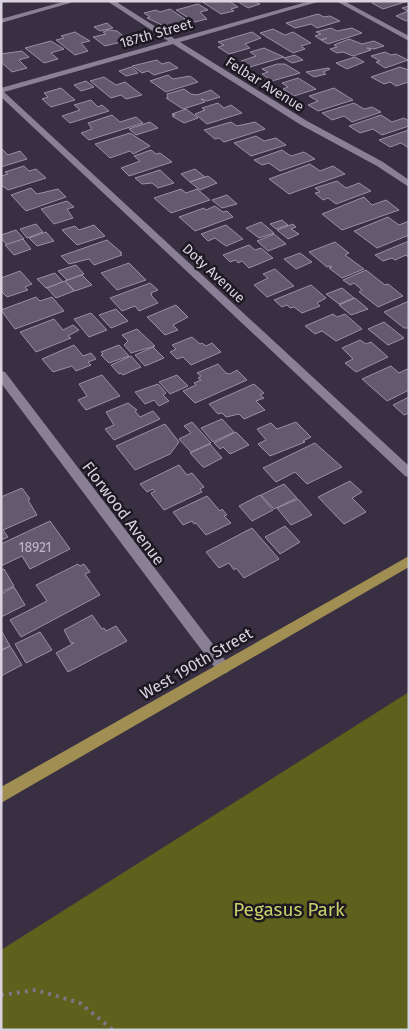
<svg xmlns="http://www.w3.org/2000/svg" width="410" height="1031" font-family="'Fira Sans',sans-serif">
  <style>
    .green { fill: #5d611c }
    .building { fill: #645a70; stroke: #9a8fa6 }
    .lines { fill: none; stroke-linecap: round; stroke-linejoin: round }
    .path { stroke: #7d7586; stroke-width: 4; stroke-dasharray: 3 5; stroke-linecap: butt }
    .lane { fill: #8a8096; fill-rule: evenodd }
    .street { fill: #8a8096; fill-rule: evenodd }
    .primary { fill: #a18e52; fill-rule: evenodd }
    .labels { text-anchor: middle; stroke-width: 5; stroke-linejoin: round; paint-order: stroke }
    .far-street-label { font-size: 14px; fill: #d9d3e0; stroke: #1d1922 }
    .number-label { font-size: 14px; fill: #bcb5c4 }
    .street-label { font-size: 16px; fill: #d9d3e0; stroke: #1d1922 }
    .near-park-label { font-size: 19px; fill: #c8cf69; stroke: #1d1922 }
  </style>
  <rect width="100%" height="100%" fill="#382f42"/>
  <polygon class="green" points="409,692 409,1030 1,1030 1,950"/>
  <g class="building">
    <polygon points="201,1 229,1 238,7 231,9 234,11 221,14"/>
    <polygon points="237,1 254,1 260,4 248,8"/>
    <polygon points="408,1 383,9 372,3 373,1"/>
    <polygon points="198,4 208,10 200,12 207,19 195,22 176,10"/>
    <polygon points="409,6 409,20 406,21 396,16 408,11 402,8"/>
    <polygon points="170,9 191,23 178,27 173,24 164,26 147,18 150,17 144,13 156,10 160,12"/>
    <polygon points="318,14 324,17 330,16 340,21 317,28 311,24 295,28 286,23"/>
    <polygon points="107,23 113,28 100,31 94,27"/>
    <polygon points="331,28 337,31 352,28 362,33 328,44 321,40 327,38 321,40 315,36 321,34 316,32"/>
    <polygon points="273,29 285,35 293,32 311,43 301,46 305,49 293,53 260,33"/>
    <polygon points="109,30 117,31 126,38 118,40 121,42 105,46 93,37 106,34 103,32"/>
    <polygon points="75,32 90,41 81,43 88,51 75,55 56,40 64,38 61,36"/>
    <polygon points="252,32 261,38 245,44 250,48 229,54 218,47 224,45 218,42"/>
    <polygon points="349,39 362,44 374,41 384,46 374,49 367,48 371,50 353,56 343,52 337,53 330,49 337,47 334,45"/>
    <polygon points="51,41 64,49 51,53 58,59 44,63 25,48"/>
    <polygon points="264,48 284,57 250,67 241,61 256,56 250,52"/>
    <polygon points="22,51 29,57 19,60 27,68 12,72 1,62 1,54"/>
    <polygon points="385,52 391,55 396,54 408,60 385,68 376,62 380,61 371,56"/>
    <polygon points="295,55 303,60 292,63 284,58"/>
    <polygon points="355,57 364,62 347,69 336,63"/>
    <polygon points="157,60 162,64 169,62 178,68 154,75 148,71 142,73 132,66"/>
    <polygon points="277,64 285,64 300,73 272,81 262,74 268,72 262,69"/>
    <polygon points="131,67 138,73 126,76 119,71"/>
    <polygon points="400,67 409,70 409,82 396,86 390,82 384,84 371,77"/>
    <polygon points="328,68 330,69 323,72 326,74 314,77 306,72"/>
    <polygon points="168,75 173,79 190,76 198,82 166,92 150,81"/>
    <polygon points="104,77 116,85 125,82 142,95 126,99 121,95 111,98 90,81"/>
    <polygon points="298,78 316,89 294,96 283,89 288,87 282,83"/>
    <polygon points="86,81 94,87 81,91 74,85"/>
    <polygon points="61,88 75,100 51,107 42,99 48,97 44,93"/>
    <polygon points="334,88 353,100 318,111 308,105 318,101 309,96"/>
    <polygon points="184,89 191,94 197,95 211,90 220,97 207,101 201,99 205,102 183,109 166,98 168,98 167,94"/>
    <polygon points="91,100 98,107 102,105 109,111 70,123 62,116 80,110 74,105"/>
    <polygon points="218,103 224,108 231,105 242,113 207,124 195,114 205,110 202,108"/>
    <polygon points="354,103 364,109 372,107 381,112 352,122 344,116 332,120 322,113"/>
    <polygon points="186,109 198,118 184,123 172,116 175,115 172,114"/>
    <polygon points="112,115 120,122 136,117 143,123 89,140 81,133 92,129 88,123"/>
    <polygon points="381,115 392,122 404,118 409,121 409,126 382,135 373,129 360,133 349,126"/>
    <polygon points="150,122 158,128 136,135 129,129"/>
    <polygon points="231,122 237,126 255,122 265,129 224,142 219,138 215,139 204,130"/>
    <polygon points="409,130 409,148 401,143 390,147 379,140"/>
    <polygon points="130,133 150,146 133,154 130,151 110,158 95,144"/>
    <polygon points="256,136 264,141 276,138 286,145 251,156 234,143"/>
    <polygon points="1,148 8,155 20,151 27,159 1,167"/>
    <polygon points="151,150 156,154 160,153 172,162 129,176 121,168 140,161 134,156"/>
    <polygon points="282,150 291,156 304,152 315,159 280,171 269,163 262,165 254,160"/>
    <polygon points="310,164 320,171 333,166 345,174 289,194 269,179"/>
    <polygon points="24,166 29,171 36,169 46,178 8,190 1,185 1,176 8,174 5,172"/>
    <polygon points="195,169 205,177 190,182 181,174"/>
    <polygon points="160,170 174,183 158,188 152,183 142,184 135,178"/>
    <polygon points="208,176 217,183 200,190 190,182"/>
    <polygon points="337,181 346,188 359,183 371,191 336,204 328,198 323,200 315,193 320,192 315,188"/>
    <polygon points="31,188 37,194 58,189 66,197 26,211 11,195"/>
    <polygon points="181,189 186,193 197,189 210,200 171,213 154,198"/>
    <polygon points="227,195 237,204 222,208 212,200"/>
    <polygon points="364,197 372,205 386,200 399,210 342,230 322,214"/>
    <polygon points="67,201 74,207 67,209 73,218 54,224 41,209"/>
    <polygon points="215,206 223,212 227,211 233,217 195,231 179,217 204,208 206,210"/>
    <polygon points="388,217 399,225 409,221 409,235 377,248 354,231"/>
    <polygon points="282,220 288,225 276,229 270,224"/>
    <polygon points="261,222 274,233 259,238 246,228"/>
    <polygon points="36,224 43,232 27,238 20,229"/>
    <polygon points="293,224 296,227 291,229 299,234 288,239 277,230"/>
    <polygon points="94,225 105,236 77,245 62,230 75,226 79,230"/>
    <polygon points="226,225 243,239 226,246 215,238 208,241 201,234"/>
    <polygon points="16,230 24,239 7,245 1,238 1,235"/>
    <polygon points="46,232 54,241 37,246 29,238"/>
    <polygon points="274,234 286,244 268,251 257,241"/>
    <polygon points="23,239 31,249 14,255 5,245"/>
    <polygon points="107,240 122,253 120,253 122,255 94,265 89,259 69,264 61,256"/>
    <polygon points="409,241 409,258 406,255 395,260 392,258 383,261 375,255"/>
    <polygon points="335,242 349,253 345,255 364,269 342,278 329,268 332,267 330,266 327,267 309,252"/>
    <polygon points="249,245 255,250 261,248 273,258 249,268 242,261 238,263 236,260 230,262 223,255"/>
    <polygon points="300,253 312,262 296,269 284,259"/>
    <polygon points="129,263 146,280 117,290 101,273"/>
    <polygon points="76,265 84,274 67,280 58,271"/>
    <polygon points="275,269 294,286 267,297 254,285 268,278 263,274"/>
    <polygon points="366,270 385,285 388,284 403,296 378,307 359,292 362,290 354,283 350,285 343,280"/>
    <polygon points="20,271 32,284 25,287 28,290 7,297 1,291 1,278"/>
    <polygon points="55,273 63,282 46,288 37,279"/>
    <polygon points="82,275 92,285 75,291 65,281"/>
    <polygon points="65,281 74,291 56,298 47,288"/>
    <polygon points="150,283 158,290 151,293 152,295 151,295 158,303 139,311 135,306 122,311 110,298"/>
    <polygon points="311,285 326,298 317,303 320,306 302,313 294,307 290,308 287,305 282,307 274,300"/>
    <polygon points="342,288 354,298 339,304 326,294"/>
    <polygon points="36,297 40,301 52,297 64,311 15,329 1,310"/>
    <polygon points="355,298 368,309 351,315 339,305"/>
    <polygon points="409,301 409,328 404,328 384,312"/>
    <polygon points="176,305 188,317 173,325 178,330 165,335 147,317"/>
    <polygon points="116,309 128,321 111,328 99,315"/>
    <polygon points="91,313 107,330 89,337 74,319"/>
    <polygon points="333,314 337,317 345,314 362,329 336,341 322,331 315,334 305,326"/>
    <polygon points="54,319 63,330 73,325 79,330 68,336 71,338 36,352 20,332"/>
    <polygon points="384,322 404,338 388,345 368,329"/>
    <polygon points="137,329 155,346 131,353 124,345 128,341 122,335"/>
    <polygon points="192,337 200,344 202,343 206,346 212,343 221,352 191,365 183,357 177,359 170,352 176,349 172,345"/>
    <polygon points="360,340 366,344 371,342 388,357 356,372 345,363 353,359 342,348"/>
    <polygon points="74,345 83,356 91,353 96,359 88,362 91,365 76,371 72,366 53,372 42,359"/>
    <polygon points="119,345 129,356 109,363 101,355 103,354 101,352"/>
    <polygon points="153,347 164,358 145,366 135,355"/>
    <polygon points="131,356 141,367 123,375 121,373 119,374 111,365"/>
    <polygon points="218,364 226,373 230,374 237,370 247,380 195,403 183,391 196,385 194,383 201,380 198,378 201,376 197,373"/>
    <polygon points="391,366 399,373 407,369 409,371 409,390 387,401 362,379"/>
    <polygon points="102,375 120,396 86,410 78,400 87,396 79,384"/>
    <polygon points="177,375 188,386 170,394 159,382"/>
    <polygon points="158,384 166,393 163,395 169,401 159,406 154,400 145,404 135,392"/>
    <polygon points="254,384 264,393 260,395 264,398 256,401 265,410 244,419 239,414 226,417 222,413 218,414 209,404"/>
    <polygon points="409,397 409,413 404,415 393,405"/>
    <polygon points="128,403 137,410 135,411 140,417 153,411 160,419 114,440 105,429 114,425 106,412"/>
    <polygon points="222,419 234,432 213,442 201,428"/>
    <polygon points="192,422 211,443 191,452 179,439 191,433 184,426"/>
    <polygon points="296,422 311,437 303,441 305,442 270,456 258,444 266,440 257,429 271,423 277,429"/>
    <polygon points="165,424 179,442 170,454 135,470 116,446"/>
    <polygon points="236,432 249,445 230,454 223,447 220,449 214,443"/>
    <polygon points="315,443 342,467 307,484 295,472 276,482 263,468"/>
    <polygon points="210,444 222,458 205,467 203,467 190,453"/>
    <polygon points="179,465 187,475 192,473 204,487 200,489 202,492 164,510 152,495 151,493 155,491 153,489 147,492 140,484"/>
    <polygon points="350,481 362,492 352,498 366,512 344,524 318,497"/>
    <polygon points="284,484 297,498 274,509 261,495"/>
    <polygon points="22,488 30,499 28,500 37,515 3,530 8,537 1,540 1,497"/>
    <polygon points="260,495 273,510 252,521 239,506"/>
    <polygon points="207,496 220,511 222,509 227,515 224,516 231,523 206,535 196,523 194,524 192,521 183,525 173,512"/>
    <polygon points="298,499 312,515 291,525 277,508"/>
    <polygon points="50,521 70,549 30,569 22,556 1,566 1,544"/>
    <polygon points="285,526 300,542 280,554 265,537"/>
    <polygon points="252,528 279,559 244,578 236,568 234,570 229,563 219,568 206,552"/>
    <polygon points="78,564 80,566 84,564 90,572 85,574 100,595 21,637 10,620 47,601 36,585"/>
    <polygon points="4,569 14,586 1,592 1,570"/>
    <polygon points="14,587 25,605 1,617 1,594"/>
    <polygon points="92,615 102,629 104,628 106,631 116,626 127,641 68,672 56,653 74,643 71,643 64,630"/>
    <polygon points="1,630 10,646 1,650"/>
    <polygon points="40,632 52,650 26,663 15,644"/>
    <polygon points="10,646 22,665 1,676 1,651"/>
  </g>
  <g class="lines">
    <polyline class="path" points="1,995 36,990 80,1003 113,1030"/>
    <polygon class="lane" points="66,1 77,1 1,23 1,19"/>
    <g class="street">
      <polygon points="107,1 115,1 175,39 310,1 321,1 180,42 307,121 383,162 409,180 409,187 377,166 301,125 173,44 4,92 409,466 409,477 405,476 1,97 1,88 168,41"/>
      <polygon points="336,1 344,1 409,36 409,41"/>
      <polygon points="1,371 5,372 228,664 230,668 228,672 223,674 218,672 1,383"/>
    </g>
    <polygon class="primary" points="409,556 409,567 1,803 1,787"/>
  </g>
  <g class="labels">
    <g class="far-street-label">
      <text transform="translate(156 33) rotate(-16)" y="5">187th Street</text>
      <text transform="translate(265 84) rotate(32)" y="5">Felbar Avenue</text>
      <text transform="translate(214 273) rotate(43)" y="5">Doty Avenue</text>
    </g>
    <g class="number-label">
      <text x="35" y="552">18921</text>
    </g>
    <g class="street-label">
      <text transform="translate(124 513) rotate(53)" y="6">Florwood Avenue</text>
      <text transform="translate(196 663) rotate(-30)" y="6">West 190th Street</text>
    </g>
    <g class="near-park-label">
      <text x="289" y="916">Pegasus Park</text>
    </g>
  </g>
  <rect width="410" height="1031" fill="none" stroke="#d9d3e0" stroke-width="5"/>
</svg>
